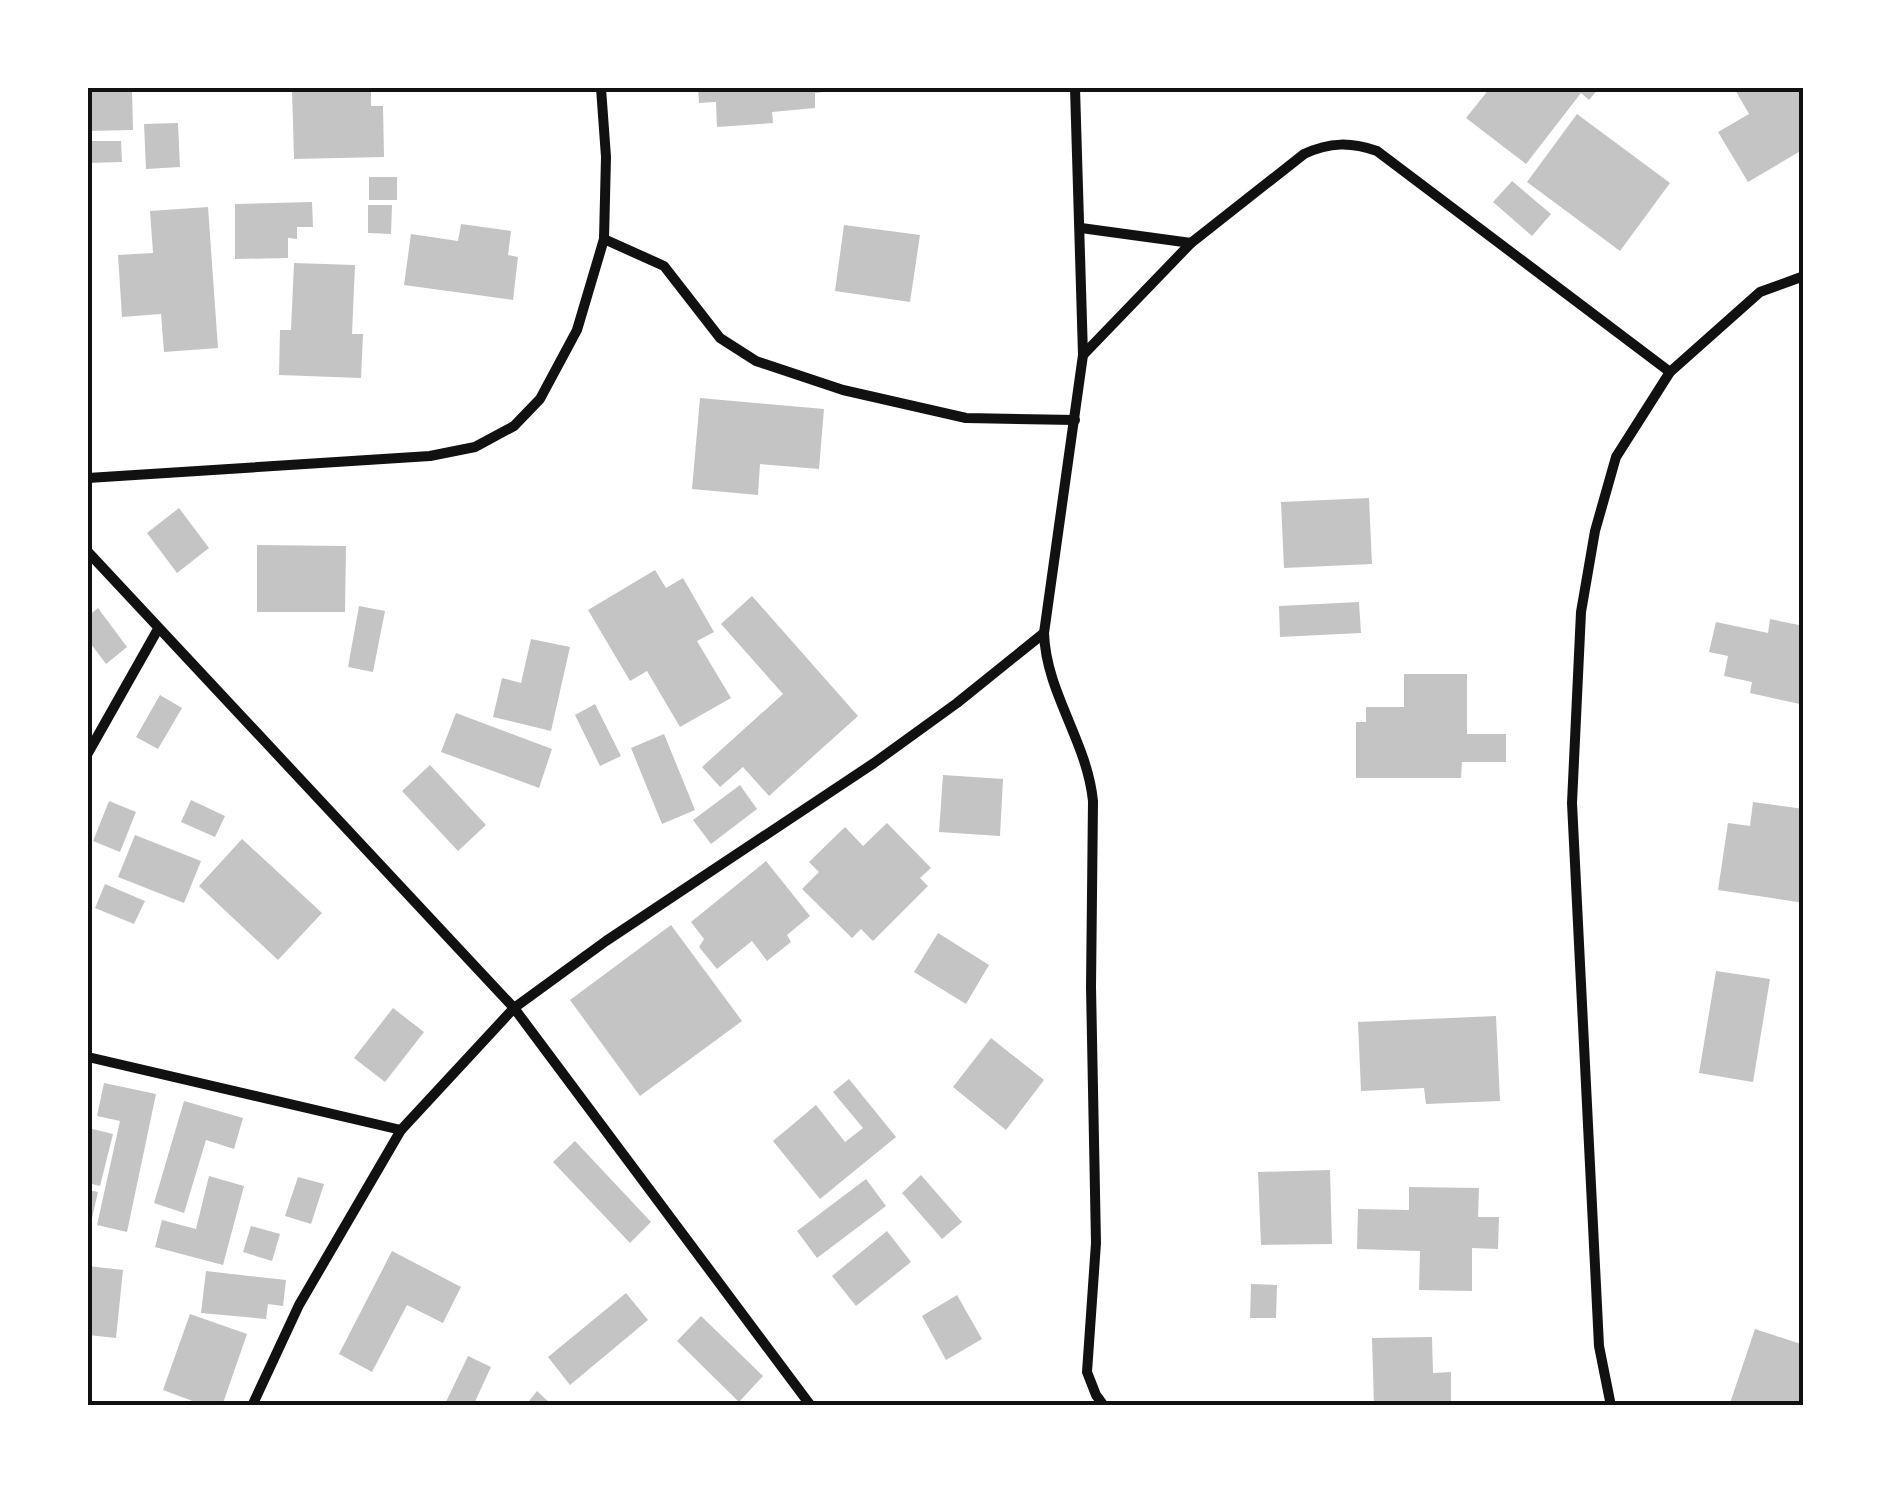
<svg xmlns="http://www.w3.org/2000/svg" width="1891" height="1493" font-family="'Asap Condensed',sans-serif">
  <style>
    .building { fill: #c4c4c4 }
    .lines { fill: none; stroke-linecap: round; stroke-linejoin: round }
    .minor { stroke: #111; stroke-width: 10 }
    .neatline { fill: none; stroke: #111; stroke-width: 4 }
  </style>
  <rect width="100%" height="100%" fill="#fff"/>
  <g class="building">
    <polygon points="88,88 132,88 133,130 88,131"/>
    <polygon points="292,88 371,88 371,106 383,106 384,157 294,159"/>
    <polygon points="698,88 842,88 842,90 815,93 815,108 772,112 773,123 717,127 716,102 699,103"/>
    <polygon points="1490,88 1599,88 1589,100 1581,93 1526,164 1466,118"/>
    <polygon points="1734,88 1804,88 1804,149 1748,182 1718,132 1749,114"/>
    <polygon points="1577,114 1670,183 1620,251 1527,182"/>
    <polygon points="178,123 180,167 146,169 144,124"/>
    <polygon points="88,141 121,141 122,162 88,163"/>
    <rect x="369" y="177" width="28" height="23"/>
    <polygon points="1512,181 1551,214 1532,236 1493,202"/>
    <polygon points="312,202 313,227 297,227 297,239 288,238 288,258 235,259 235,204"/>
    <polygon points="368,205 392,205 391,234 368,233"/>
    <polygon points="208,207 218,348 164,352 161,314 122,317 118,255 153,253 150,211"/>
    <polygon points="461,224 511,231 508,255 518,257 513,300 404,285 411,234 458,241"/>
    <polygon points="844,225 920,235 910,302 835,291"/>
    <polygon points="294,263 355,265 352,334 363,334 361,378 279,375 280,330 291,330"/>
    <polygon points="700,398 824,409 819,469 760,464 758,495 692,489"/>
    <polygon points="1369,498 1372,564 1284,568 1281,502"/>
    <polygon points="179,508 209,548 177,573 147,533"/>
    <polygon points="257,545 346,546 345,612 257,612"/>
    <polygon points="655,570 666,588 683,578 714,632 697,641 731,698 680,727 647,671 630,681 588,610"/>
    <polygon points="752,596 858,716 769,796 743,767 720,787 702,767 783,694 721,624"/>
    <polygon points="1359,602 1361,633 1280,637 1279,606"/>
    <polygon points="359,606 385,611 373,672 348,667"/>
    <polygon points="98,608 127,647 106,664 88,640 88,616"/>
    <polygon points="1770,619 1804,626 1804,705 1750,693 1752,682 1724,676 1728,656 1709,652 1716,622 1768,633"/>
    <polygon points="531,639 570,647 551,731 493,717 502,678 521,683"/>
    <polygon points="1404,674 1467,674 1467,734 1506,734 1506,762 1462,762 1461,778 1356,778 1356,722 1366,722 1366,707 1404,707"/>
    <polygon points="160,695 182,708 158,749 136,737"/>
    <polygon points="595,704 621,756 600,766 575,715"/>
    <polygon points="456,713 552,749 539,788 441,752"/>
    <polygon points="664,734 695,810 662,824 631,748"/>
    <polygon points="430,765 486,825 458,851 402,791"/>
    <polygon points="943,775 1003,779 1000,836 939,832"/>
    <polygon points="740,785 757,809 711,844 693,820"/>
    <polygon points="191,800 225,816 215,837 181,822"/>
    <polygon points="109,801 136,812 120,852 93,841"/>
    <polygon points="1753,802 1804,809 1804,903 1718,890 1728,823 1750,826"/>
    <polygon points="887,823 931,868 920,878 928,886 873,941 861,929 852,938 802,889 819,872 809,862 845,827 863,846"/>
    <polygon points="135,835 201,861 184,903 118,877"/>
    <polygon points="242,839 322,913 278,960 199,886"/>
    <polygon points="766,861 810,916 787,935 791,942 767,961 752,941 717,969 699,947 704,939 691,922"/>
    <polygon points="105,884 145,901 134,924 95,908"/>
    <polygon points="671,925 742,1021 640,1096 570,1000"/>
    <polygon points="938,933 989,965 966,1004 914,972"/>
    <polygon points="1716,971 1770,979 1753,1082 1699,1073"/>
    <polygon points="393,1008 424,1032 385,1082 354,1058"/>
    <polygon points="1496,1016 1500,1101 1426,1104 1424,1088 1361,1091 1358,1022"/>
    <polygon points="991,1038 1044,1080 1006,1130 953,1087"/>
    <polygon points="849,1079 896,1137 820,1199 773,1141 816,1105 845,1142 863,1128 833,1092"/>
    <polygon points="104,1083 156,1094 127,1232 97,1225 120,1121 97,1116"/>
    <polygon points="184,1101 243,1118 234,1149 206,1140 184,1213 154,1203"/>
    <polygon points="88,1128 113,1134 100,1186 88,1183"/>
    <polygon points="575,1141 651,1222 630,1243 553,1162"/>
    <polygon points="1330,1170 1332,1244 1261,1245 1258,1172"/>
    <polygon points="921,1175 962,1222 942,1239 902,1193"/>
    <polygon points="209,1176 244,1186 223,1265 155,1247 162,1220 196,1229"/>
    <polygon points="298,1177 324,1184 311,1224 285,1216"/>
    <polygon points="866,1179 886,1206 817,1258 797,1231"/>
    <polygon points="1409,1187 1479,1188 1478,1217 1499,1217 1498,1249 1472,1248 1472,1291 1419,1290 1420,1251 1357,1249 1358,1209 1409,1210"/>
    <polygon points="88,1190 98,1192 89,1231 88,1231"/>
    <polygon points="251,1226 280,1234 272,1261 243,1252"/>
    <polygon points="887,1231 911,1262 856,1306 832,1276"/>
    <polygon points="392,1251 461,1287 443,1323 407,1305 372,1372 339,1354"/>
    <polygon points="88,1266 123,1270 116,1338 88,1335"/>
    <polygon points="206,1271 286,1280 283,1306 268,1304 266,1319 201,1313"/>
    <polygon points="1251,1284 1277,1285 1276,1318 1250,1318"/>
    <polygon points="626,1293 648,1320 570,1385 548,1357"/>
    <polygon points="957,1295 982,1339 946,1360 922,1316"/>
    <polygon points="190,1314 247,1334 222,1406 206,1406 163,1390"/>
    <polygon points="701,1316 763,1376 739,1402 677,1341"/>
    <polygon points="1755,1329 1804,1345 1804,1375 1799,1390 1804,1391 1804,1406 1729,1406"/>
    <polygon points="1432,1337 1433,1373 1451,1372 1451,1406 1374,1406 1372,1338"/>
    <polygon points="468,1356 491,1367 473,1406 444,1406"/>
    <polygon points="537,1391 553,1406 525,1406"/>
  </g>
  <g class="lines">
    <g class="minor">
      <path d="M1075,88L1083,355L1044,633C1046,693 1087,741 1093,801L1091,987L1096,1243L1087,1372L1096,1395L1104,1406"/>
      <polyline points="1081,228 1191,243"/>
      <polyline points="604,239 664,266 720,338 756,361 843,390 966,418 1075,420"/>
      <path d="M1084,354L1191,243L1304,154C1330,142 1351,142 1377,151L1670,372"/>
      <polyline points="88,478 430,456 475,447 514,426 540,399 577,330 604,239 606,157 601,88"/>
      <polyline points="88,552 514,1008 811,1406"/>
      <polyline points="88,753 158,629"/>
      <polyline points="88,1057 401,1130"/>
      <polyline points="252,1406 299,1305 401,1130 514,1008 606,941 874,763 957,703 1044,633"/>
      <polyline points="1611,1406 1599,1346 1572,803 1581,612 1595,531 1616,457 1670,372 1760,292 1804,276"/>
    </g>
  </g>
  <rect width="1891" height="1493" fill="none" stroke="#ffffff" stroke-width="180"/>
  <rect x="90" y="90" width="1711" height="1313" class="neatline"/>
</svg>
